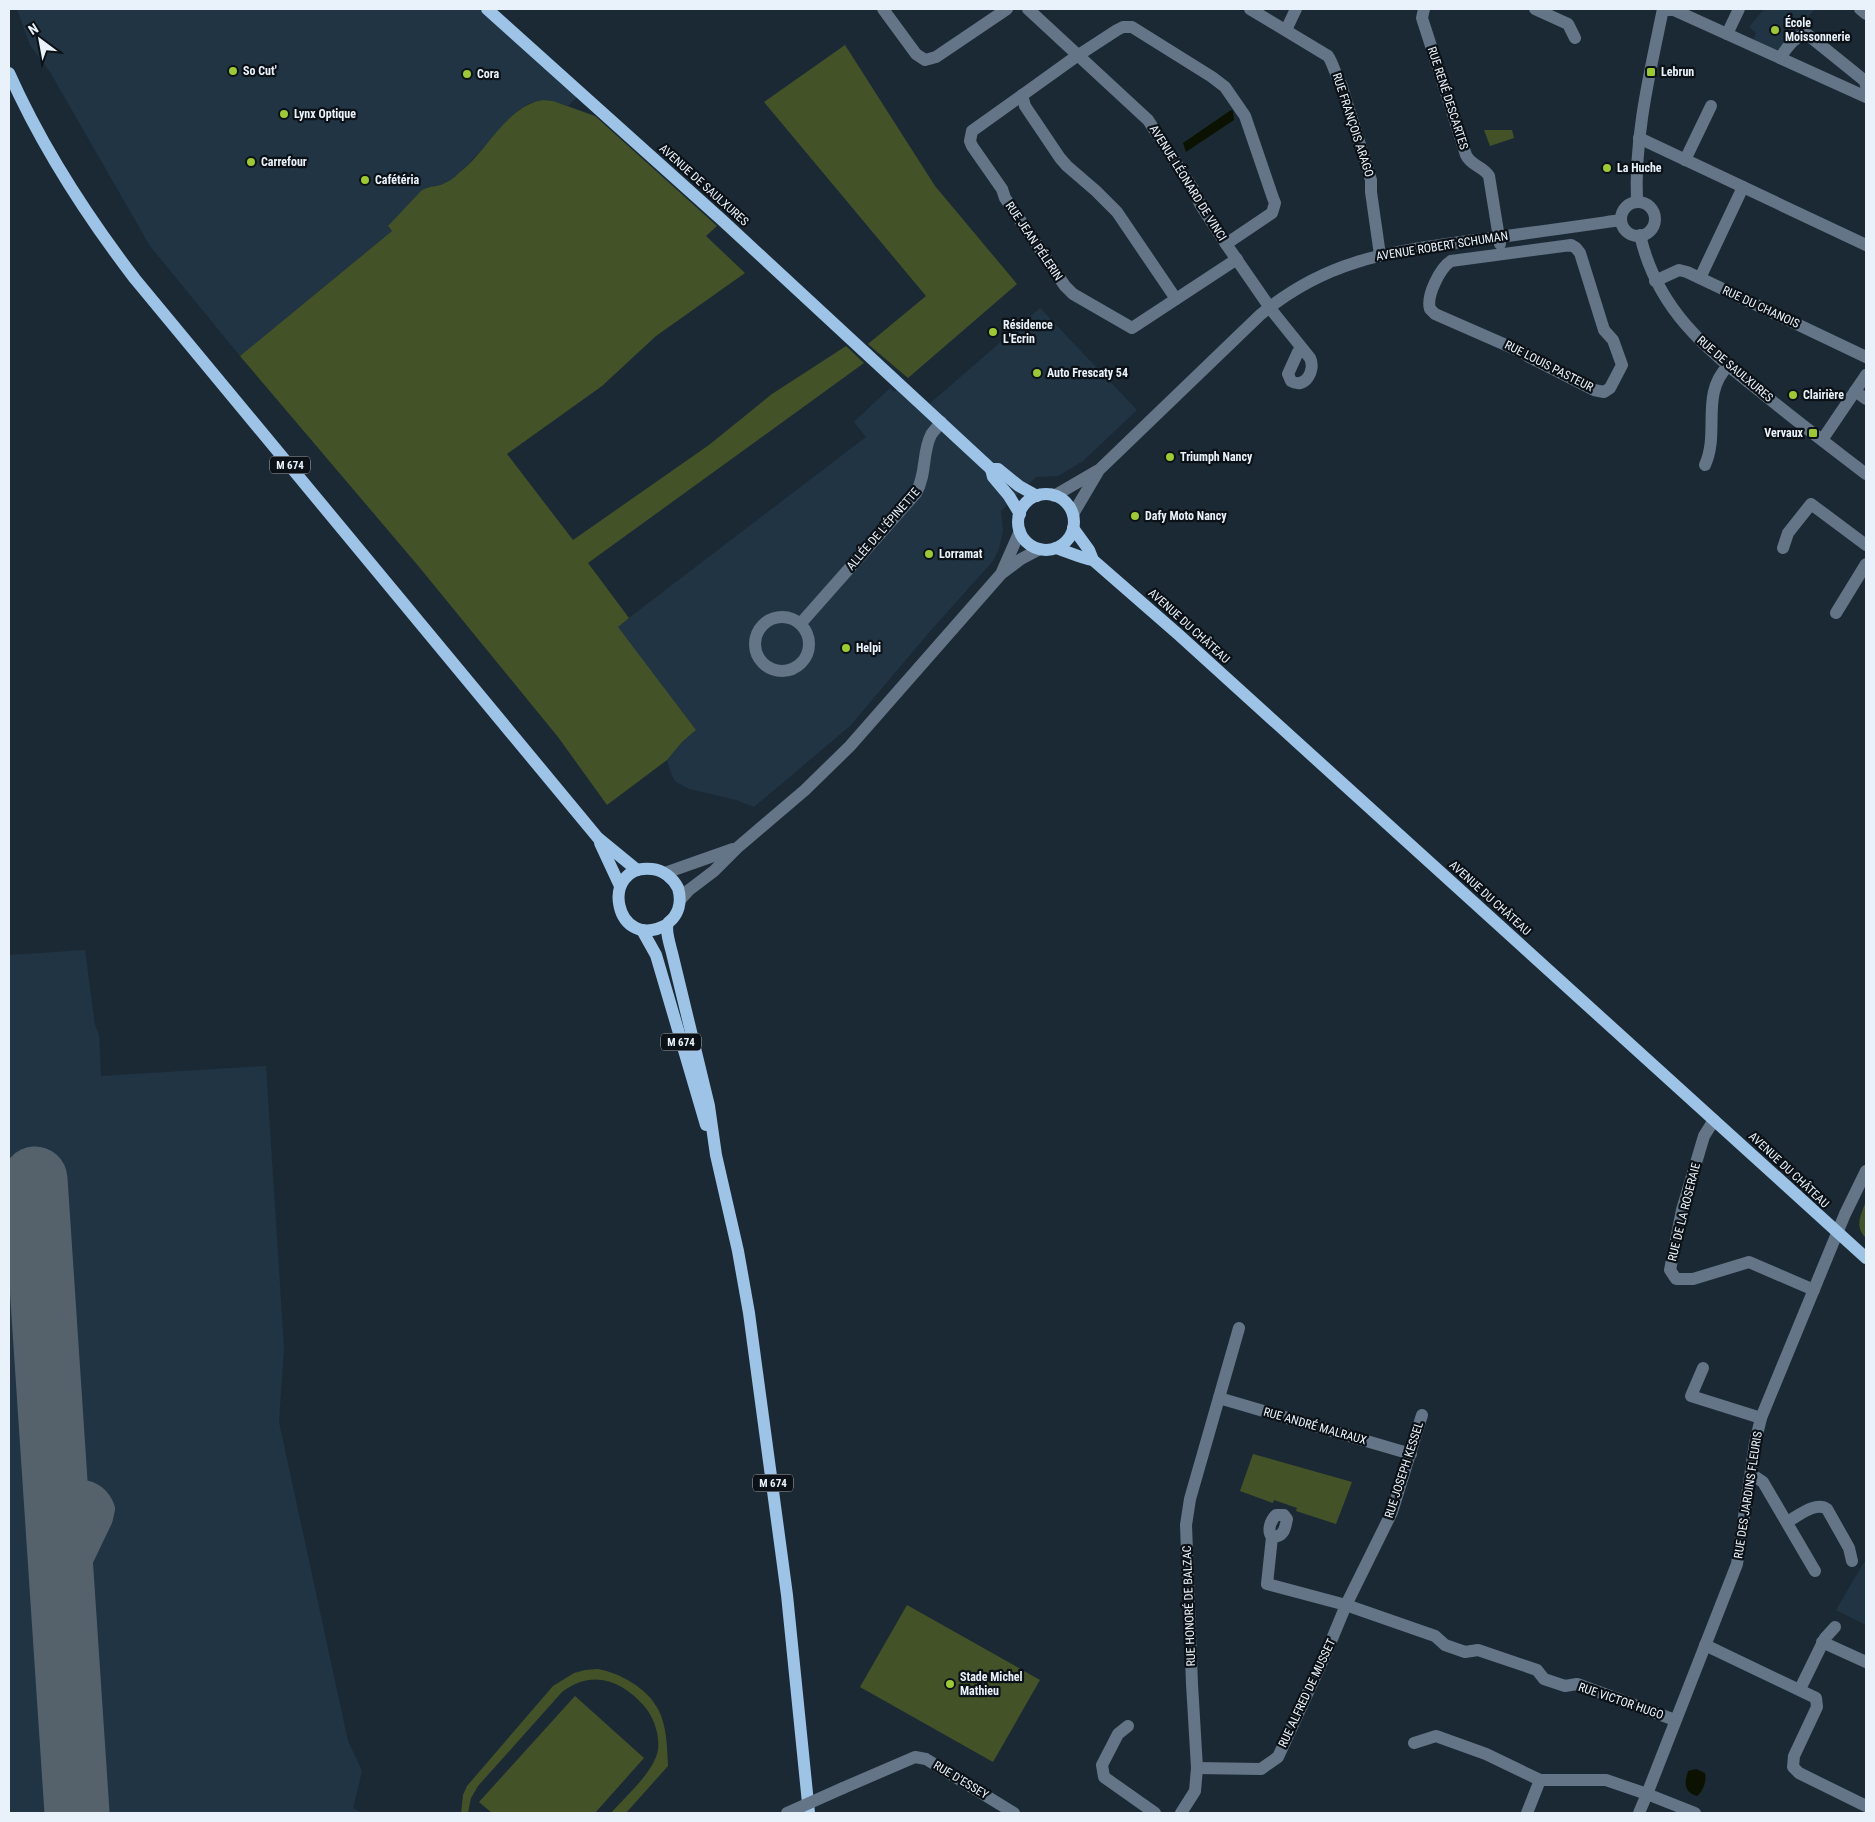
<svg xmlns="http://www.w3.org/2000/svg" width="1875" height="1822" font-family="'Roboto Condensed',sans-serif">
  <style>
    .built { fill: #203444 }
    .green { fill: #445327 }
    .water { fill: #0b1300 }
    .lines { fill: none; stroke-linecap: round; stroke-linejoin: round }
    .taxiway { stroke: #55626c; stroke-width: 26 }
    .runway { stroke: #55626c; stroke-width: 65 }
    .minor { stroke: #637586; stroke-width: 12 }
    .major { stroke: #9dc4e6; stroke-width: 12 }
    .minor-bridge { stroke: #637586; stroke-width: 12 }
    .poi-dot { fill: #9dca31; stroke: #0b1116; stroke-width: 2 }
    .labels { text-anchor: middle; stroke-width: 4.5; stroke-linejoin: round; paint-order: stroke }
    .shield { fill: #0b1116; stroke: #a6aeb6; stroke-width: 1 }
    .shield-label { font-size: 11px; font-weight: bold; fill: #e9f2fa }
    .poi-label { font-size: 12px; font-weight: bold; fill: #e9f2fa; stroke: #0b1116; text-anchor: start }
    .street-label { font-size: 12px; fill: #e9f2fa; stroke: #0b1116 }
  </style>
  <rect width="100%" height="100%" fill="#1b2935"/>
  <g class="built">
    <polygon points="17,9 497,9 585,89 568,106 553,101 543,100 530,103 523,107 514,114 460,173 444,184 425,188 388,227 392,231 240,356 150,246 50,72 30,45"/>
    <polygon points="1764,9 1815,9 1781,49 1777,51 1753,41 1756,33 1749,27"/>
    <polygon points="1040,308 1137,410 1083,461 1058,476 1036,477 1001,511 1003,531 999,549 993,561 932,629 850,726 754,807 736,800 689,789 676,782 672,776 667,760 682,742 696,730 617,627 866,437 854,422 890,388 894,392 897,389 920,412"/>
    <polygon points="85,950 95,1025 99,1035 101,1076 266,1066 284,1348 279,1422 348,1741 362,1771 353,1808 363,1813 9,1813 9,955"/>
    <polygon points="1866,1559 1866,1625 1836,1610"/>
  </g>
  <g class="green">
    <polygon points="845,45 935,186 1017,284 908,378 868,344 926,296 764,102"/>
    <path d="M543,100L553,101L595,116L717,226L706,236L745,273L656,336L602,386L507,454L573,540L709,445L772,394L846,346L864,363L588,563L629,618L618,627L696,730L682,742L667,760L607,805L558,737L420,568L240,356L392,231L388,226L421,191C427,186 435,187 443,184C448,182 455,177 459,173C486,153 507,105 543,100Z"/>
    <polygon points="1484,130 1512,130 1514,138 1490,146"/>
    <path d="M1866,1201V1238C1854,1226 1861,1215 1866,1201Z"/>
    <polygon points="1253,1454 1352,1482 1336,1524 1296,1511 1297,1508 1274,1500 1273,1503 1240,1491"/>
    <polygon points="907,1605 1040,1680 993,1762 860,1687"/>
    <path d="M598,1669C620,1673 647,1688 658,1709C667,1726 667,1747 668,1766L626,1813H611C626,1796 654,1772 658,1750C660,1735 654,1718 645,1707C622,1680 592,1669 562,1692L478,1786L471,1798L468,1813H461L463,1795L467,1786L553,1686L574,1673L585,1670Z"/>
    <polygon points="575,1696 644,1758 595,1813 492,1813 479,1802"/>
  </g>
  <g class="water">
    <polygon points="1231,110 1233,111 1234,120 1186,152 1183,143"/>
    <path d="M1696,1769L1705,1773C1707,1780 1703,1792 1697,1796C1684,1792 1684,1784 1688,1771Z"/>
  </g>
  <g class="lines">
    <g class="taxiway">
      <path d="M9,1204C29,1199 48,1214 48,1236C48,1243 43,1251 40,1258"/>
      <polyline points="9,1262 41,1309 44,1317"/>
      <path d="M59,1540C29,1502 88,1473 102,1509L100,1518L63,1595"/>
    </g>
    <polyline class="runway" points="35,1179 77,1813"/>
    <g class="minor">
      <polyline points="883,9 916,54 925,60 936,57 1007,9"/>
      <path d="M1028,9L1148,120L1193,189L1200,204L1226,244L1273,312L1310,358C1316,370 1305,390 1291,381L1288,374L1298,352L1303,350"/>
      <path d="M1250,9L1328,56C1334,65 1335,75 1341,84L1371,180V192L1380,255"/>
      <path d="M1424,9L1422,18L1466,155C1471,166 1483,166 1489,176L1500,244"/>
      <polyline points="1535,9 1568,24 1575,38"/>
      <polyline points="1860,9 1866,14"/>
      <polyline points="1663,10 1674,10 1866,97"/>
      <polyline points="1286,30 1296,9"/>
      <polyline points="1727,34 1739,9"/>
      <path d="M1780,58C1786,49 1796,33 1808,35L1865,81L1866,86"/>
      <polyline points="1022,95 1025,106 1060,158 1067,166 1096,191 1117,212 1176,299"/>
      <polyline points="1639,138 1866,245"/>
      <polyline points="1685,160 1711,106"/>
      <path d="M1637,202C1634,137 1650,72 1663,9"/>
      <circle cx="1638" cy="219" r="17"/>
      <path d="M1640,235C1657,309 1704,347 1761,392C1795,420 1831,447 1866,474"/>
      <polyline points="1226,244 1272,213 1275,203 1273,198 1245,116 1225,87 1212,77 1132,27 1123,27 1117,30 1074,58 972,131 970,141 972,146 1002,189 1005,198 1065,286 1073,294 1132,328 1237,259"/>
      <path d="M1571,245L1576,248L1580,253L1604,330L1613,340L1622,365L1610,388L1604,392L1594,390L1529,357L1524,353L1435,314L1430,309C1426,296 1440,268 1451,261Z"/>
      <polyline points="1700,278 1743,187"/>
      <polyline points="1655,281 1679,270 1687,272 1866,357"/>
      <polyline points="1855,391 1866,399"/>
      <polyline points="1822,440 1866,375"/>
      <path d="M1705,465C1720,432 1700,394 1728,366"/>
      <polyline points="1054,496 1097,471"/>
      <path d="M1073,514L1099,470L1260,315C1328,258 1391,252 1475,240C1524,234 1572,227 1621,220"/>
      <polyline points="1783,548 1788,533 1811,504 1866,545"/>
      <polyline points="1002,572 1020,531"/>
      <polyline points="1836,613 1866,564"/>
      <circle cx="782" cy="644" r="27"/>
      <path d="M801,623L916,493C927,473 922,452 931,435C933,431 938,427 941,422"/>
      <polyline points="665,873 733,849"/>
      <polyline points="680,900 689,890 714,871 737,848 805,790 850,746 1001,574 1021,559 1040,549"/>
      <polyline points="1714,1120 1704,1136 1682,1210 1670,1270 1676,1279 1693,1279 1749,1262 1814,1290"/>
      <polyline points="1703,1368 1691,1396 1761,1418"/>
      <polyline points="1219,1398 1411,1454"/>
      <polyline points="1751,1474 1763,1482 1815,1571"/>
      <path d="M1787,1522C1798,1516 1816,1501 1827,1509L1849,1548L1852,1561"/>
      <path d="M1272,1537C1284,1537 1285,1529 1287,1519L1284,1515H1276C1270,1521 1267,1531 1272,1537L1267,1584L1346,1605L1435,1636L1445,1645L1465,1652L1478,1650L1537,1670L1544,1679L1565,1686L1577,1684L1675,1720"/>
      <polyline points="1822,1642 1866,1662"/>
      <polyline points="1705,1645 1816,1698 1817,1707 1794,1756 1793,1767 1799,1773 1866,1806"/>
      <polyline points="1800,1689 1825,1638 1835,1627"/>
      <polyline points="1128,1726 1118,1734 1102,1765 1104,1777 1155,1813"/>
      <polyline points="1414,1743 1436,1736 1486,1754 1540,1780"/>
      <polyline points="1197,1768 1261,1769 1278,1757 1327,1651 1346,1605 1392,1512 1422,1415"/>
      <polyline points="843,1788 915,1757 926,1759 1014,1813"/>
      <polyline points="1181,1813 1195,1791 1197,1768 1192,1684 1186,1525 1190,1499 1239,1328"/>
      <polyline points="1527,1813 1540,1780 1606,1780 1647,1794 1639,1813"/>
      <polyline points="1695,1813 1647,1794 1737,1564 1755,1443 1761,1418 1845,1214 1866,1171"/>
    </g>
    <g class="major">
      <polyline points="487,9 722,220 991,469 998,469 1019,486 1037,496"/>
      <path d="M9,73C42,147 86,215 135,279L598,838L637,870"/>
      <polyline points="991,469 993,477 1009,496 1020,514"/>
      <circle cx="1046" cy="522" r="28"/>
      <polyline points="1073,528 1089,550 1093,560 1179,635 1866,1258"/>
      <path d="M1056,548C1069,552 1080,558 1093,560"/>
      <polyline points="600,843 620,886"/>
      <path d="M668,924C614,955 598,863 652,869C663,870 673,878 678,888C681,898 680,909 674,917C672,920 670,921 668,923C665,930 670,945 672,953L709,1106L716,1155L738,1251L749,1313L787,1595L809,1813"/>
      <polyline points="642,930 656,955 706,1125"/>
    </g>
    <polyline class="minor-bridge" points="787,1813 843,1788"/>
  </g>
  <g class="poi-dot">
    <circle cx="1775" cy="30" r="5"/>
    <circle cx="233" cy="71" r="5"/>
    <rect x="1646" y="67" width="10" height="10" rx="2.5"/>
    <circle cx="467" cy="74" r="5"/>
    <circle cx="284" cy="114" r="5"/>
    <circle cx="251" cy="162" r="5"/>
    <circle cx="1607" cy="168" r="5"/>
    <circle cx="365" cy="180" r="5"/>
    <circle cx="993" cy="332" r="5"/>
    <circle cx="1037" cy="373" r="5"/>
    <circle cx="1793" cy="395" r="5"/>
    <rect x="1808" y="428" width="10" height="10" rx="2.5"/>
    <circle cx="1170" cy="457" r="5"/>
    <circle cx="1135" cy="516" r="5"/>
    <circle cx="929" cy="554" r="5"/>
    <circle cx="846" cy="648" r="5"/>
    <circle cx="950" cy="1684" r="5"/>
  </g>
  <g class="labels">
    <g class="shield">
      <rect x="270" y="456.5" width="40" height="17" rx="4"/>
      <rect x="661" y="1033.5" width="40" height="17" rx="4"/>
      <rect x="753" y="1474.5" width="40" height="17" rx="4"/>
    </g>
    <g class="shield-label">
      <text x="290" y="469">M 674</text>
      <text x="681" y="1046">M 674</text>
      <text x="773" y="1487">M 674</text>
    </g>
    <g class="poi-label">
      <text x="1785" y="27">École<tspan x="1785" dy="14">Moissonnerie</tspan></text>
      <text x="243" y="75">So Cut'</text>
      <text x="1661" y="76">Lebrun</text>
      <text x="477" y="78">Cora</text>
      <text x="294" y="118">Lynx Optique</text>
      <text x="261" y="166">Carrefour</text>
      <text x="1617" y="172">La Huche</text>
      <text x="375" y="184">Cafétéria</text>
      <text x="1003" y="329">Résidence<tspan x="1003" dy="14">L'Ecrin</tspan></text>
      <text x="1047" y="377">Auto Frescaty 54</text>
      <text x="1803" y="399">Clairière</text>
      <text x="1803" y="437" text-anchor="end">Vervaux</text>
      <text x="1180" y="461">Triumph Nancy</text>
      <text x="1145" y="520">Dafy Moto Nancy</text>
      <text x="939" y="558">Lorramat</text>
      <text x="856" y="652">Helpi</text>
      <text x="960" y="1681">Stade Michel<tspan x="960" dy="14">Mathieu</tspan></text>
    </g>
    <g class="street-label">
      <text transform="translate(1448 98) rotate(72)" y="4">RUE RENÉ DESCARTES</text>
      <text transform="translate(1353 125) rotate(72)" y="4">RUE FRANÇOIS ARAGO</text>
      <text transform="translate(1188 183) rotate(58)" y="4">AVENUE LÉONARD DE VINCI</text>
      <text transform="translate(704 185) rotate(42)" y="4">AVENUE DE SAULXURES</text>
      <text transform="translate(1034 241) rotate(56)" y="4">RUE JEAN PÉLERIN</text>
      <text transform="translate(1442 246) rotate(-9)" y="4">AVENUE ROBERT SCHUMAN</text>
      <text transform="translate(1761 307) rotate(25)" y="4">RUE DU CHANOIS</text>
      <text transform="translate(1549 366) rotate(27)" y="4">RUE LOUIS PASTEUR</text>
      <text transform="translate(1735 369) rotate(40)" y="4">RUE DE SAULXURES</text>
      <text transform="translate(883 529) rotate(-49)" y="4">ALLÉE DE L'ÉPINETTE</text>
      <text transform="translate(1189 626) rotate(42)" y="4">AVENUE DU CHÂTEAU</text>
      <text transform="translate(1490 898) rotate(42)" y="4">AVENUE DU CHÂTEAU</text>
      <text transform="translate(1789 1170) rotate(43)" y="4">AVENUE DU CHÂTEAU</text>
      <text transform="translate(1684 1212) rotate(-76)" y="4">RUE DE LA ROSERAIE</text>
      <text transform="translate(1315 1426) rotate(16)" y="4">RUE ANDRÉ MALRAUX</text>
      <text transform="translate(1404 1470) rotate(-72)" y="4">RUE JOSEPH KESSEL</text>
      <text transform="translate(1748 1495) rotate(-81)" y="4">RUE DES JARDINS FLEURIS</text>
      <text transform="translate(1189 1606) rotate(-92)" y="4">RUE HONORÉ DE BALZAC</text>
      <text transform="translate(1307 1693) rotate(-65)" y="4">RUE ALFRED DE MUSSET</text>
      <text transform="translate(1621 1701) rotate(19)" y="4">RUE VICTOR HUGO</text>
      <text transform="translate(961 1780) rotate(31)" y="4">RUE D'ESSEY</text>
    </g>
  </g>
  <rect width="1875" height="1822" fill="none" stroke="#e9f2fa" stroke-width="20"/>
  <g transform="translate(40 40) rotate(328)" stroke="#0b1116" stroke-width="4" paint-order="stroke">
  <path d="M0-4L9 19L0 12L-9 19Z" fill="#e9f2fa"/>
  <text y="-8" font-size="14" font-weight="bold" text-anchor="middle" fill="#e9f2fa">N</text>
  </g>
</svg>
